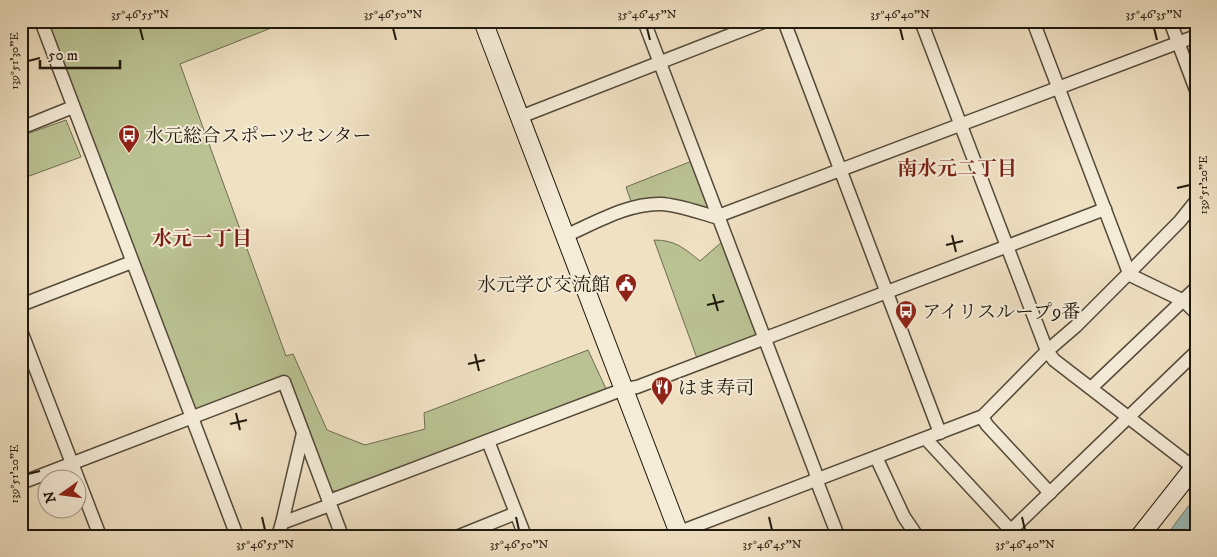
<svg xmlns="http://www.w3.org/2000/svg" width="1217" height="557" font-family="'IM FELL DW Pica','Noto Serif JP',serif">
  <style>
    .green { fill: #bac293; stroke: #6d6d50 }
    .water { fill: #9bbcba; stroke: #6a7a74 }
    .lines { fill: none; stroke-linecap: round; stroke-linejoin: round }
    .street-casing { stroke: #544a3a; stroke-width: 15 }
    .secondary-casing { stroke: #20180c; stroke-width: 20 }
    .street { stroke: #f5ecd8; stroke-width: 12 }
    .secondary { stroke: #f5ecd8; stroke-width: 18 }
    .ticks { fill: none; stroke: #20180c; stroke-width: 2 }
    .labels { text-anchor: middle; stroke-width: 4; stroke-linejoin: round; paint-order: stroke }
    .poi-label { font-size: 19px; fill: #20180c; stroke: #f5ecd8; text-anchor: start }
    .neighbourhood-label { font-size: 20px; font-weight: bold; fill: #7a1f14; stroke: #f5ecd8 }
    .neatline { fill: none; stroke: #20180c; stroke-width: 2 }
    .ticks-label { font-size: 12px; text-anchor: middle; fill: #20180c }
  </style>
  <rect width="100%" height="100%" fill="#f0e1c3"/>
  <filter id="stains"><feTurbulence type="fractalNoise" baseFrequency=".004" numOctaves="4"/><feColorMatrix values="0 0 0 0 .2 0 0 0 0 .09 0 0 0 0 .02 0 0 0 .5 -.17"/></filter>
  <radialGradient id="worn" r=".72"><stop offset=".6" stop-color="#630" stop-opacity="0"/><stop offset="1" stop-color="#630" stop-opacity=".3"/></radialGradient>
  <g class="green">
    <polygon points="47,21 289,21 180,64 286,356 293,354 327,430 365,445 425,429 424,413 588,350 607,391 339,492 330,490 286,376 197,410 193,408"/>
    <polygon points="66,120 81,157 21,179 21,136"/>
    <polygon points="692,161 711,211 632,204 626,187"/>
    <path d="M654,240C675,240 684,248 700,261L723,241L760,338L698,361Z"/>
  </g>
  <polygon class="water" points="1196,496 1196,536 1166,536"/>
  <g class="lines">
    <g class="street-casing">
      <g id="street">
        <polyline points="41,21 237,536"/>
        <polyline points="644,21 815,471 819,487 838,536"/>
        <polyline points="784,21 940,433"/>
        <polyline points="921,21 1047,351 1054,360 1194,468"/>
        <polyline points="1033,21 1129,273"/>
        <polyline points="1170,21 1196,90"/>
        <polyline points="520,117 766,21"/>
        <polyline points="21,128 73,107"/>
        <polyline points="718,216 1196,36"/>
        <path d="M565,236C595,223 628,203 661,204C680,205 700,213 719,218"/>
        <polyline points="1128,274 1184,301 1196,313"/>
        <polyline points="21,305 132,262"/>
        <polyline points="21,331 100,536"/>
        <polyline points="1091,388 1196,288"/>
        <polyline points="982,417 987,425 1050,493"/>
        <polyline points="926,439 1016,536"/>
        <polyline points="488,441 525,536"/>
        <polyline points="876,457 904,517 917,536"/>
        <polyline points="21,483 284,382 342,536"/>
        <polyline points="329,501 624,389 637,387 1105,209"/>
        <polyline points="282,523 330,505"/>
        <polyline points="278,536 282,523 303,433"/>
        <polyline points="459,536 516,513"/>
        <polyline points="669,536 983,416 1047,351 1076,326 1126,276 1180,221 1196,201"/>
        <polyline points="1005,536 1196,352"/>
      </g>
    </g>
    <g class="secondary-casing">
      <g id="secondary">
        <polyline points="483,21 680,536"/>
        <polyline points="1140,536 1196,465"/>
      </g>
    </g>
    <use href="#street" class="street"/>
    <use href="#secondary" class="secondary"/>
  </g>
  <path class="ticks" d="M140,28L143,40M393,28L396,40M647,28L650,40M900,28L903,40M1154,28L1157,40M28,61L40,58M1177,188L1190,185M952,235L956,252M946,245L963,241M713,294L718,311M707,305L724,301M475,354L479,371M468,364L485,360M236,413L240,430M230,424L247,420M28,474L40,471M262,517L265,530M516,517L519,530M769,517L772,530M1022,517L1025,530"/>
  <defs>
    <g id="bus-pin" transform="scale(1.125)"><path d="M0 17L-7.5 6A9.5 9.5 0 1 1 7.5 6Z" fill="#8f2418" stroke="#f5ecd8"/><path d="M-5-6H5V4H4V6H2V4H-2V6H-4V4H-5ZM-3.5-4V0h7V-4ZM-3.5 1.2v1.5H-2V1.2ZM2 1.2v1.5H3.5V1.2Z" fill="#fff"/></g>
    <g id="civic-pin" transform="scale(1.125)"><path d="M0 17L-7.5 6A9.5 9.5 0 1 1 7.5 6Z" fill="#8f2418" stroke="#f5ecd8"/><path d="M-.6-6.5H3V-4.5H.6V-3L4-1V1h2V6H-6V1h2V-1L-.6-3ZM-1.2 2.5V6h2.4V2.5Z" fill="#fff"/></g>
    <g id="restaurant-pin" transform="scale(1.125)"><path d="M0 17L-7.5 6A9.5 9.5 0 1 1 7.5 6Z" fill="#8f2418" stroke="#f5ecd8"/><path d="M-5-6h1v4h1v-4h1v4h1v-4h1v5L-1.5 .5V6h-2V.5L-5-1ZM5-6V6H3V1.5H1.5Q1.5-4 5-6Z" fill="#fff"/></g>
  </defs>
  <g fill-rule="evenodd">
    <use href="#bus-pin" x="129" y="135"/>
    <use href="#civic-pin" x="626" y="284"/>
    <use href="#bus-pin" x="906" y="311"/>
    <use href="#restaurant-pin" x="662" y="387"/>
  </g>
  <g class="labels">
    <g class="poi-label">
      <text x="145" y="142">水元総合スポーツセンター</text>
      <text x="610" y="291" text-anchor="end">水元学び交流館</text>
      <text x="922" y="318">アイリスループ9番</text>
      <text x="678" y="394">はま寿司</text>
    </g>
    <g class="neighbourhood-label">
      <text x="957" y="175">南水元二丁目</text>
      <text x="202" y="245">水元一丁目</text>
    </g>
  </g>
  <rect width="1217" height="557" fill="none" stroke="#f0e1c3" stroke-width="55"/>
  <g transform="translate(62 494) rotate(256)"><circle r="24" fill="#f5ecd8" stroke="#a09786"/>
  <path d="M0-4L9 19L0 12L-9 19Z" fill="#8f2418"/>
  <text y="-8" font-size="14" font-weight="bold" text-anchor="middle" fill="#20180c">N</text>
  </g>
  <path d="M40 60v8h80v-8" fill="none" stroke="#20180c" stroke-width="2.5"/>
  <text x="48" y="60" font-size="15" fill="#20180c" stroke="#f5ecd8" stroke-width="4" paint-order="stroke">50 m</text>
  <rect x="28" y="28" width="1162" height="502" class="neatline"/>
  <g class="ticks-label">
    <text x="140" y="18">35°46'55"N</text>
    <text x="393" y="18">35°46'50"N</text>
    <text x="647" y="18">35°46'45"N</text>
    <text x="900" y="18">35°46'40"N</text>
    <text x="1154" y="18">35°46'35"N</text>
    <text transform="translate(14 61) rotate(-90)" y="4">139°51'30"E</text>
    <text transform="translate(1203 185) rotate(-90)" y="4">139°51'20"E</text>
    <text transform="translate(14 474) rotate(-90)" y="4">139°51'20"E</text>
    <text x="265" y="548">35°46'55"N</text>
    <text x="519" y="548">35°46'50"N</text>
    <text x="772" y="548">35°46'45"N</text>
    <text x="1025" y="548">35°46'40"N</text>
  </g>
  <rect width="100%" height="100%" filter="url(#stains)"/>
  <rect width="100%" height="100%" fill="url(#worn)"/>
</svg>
